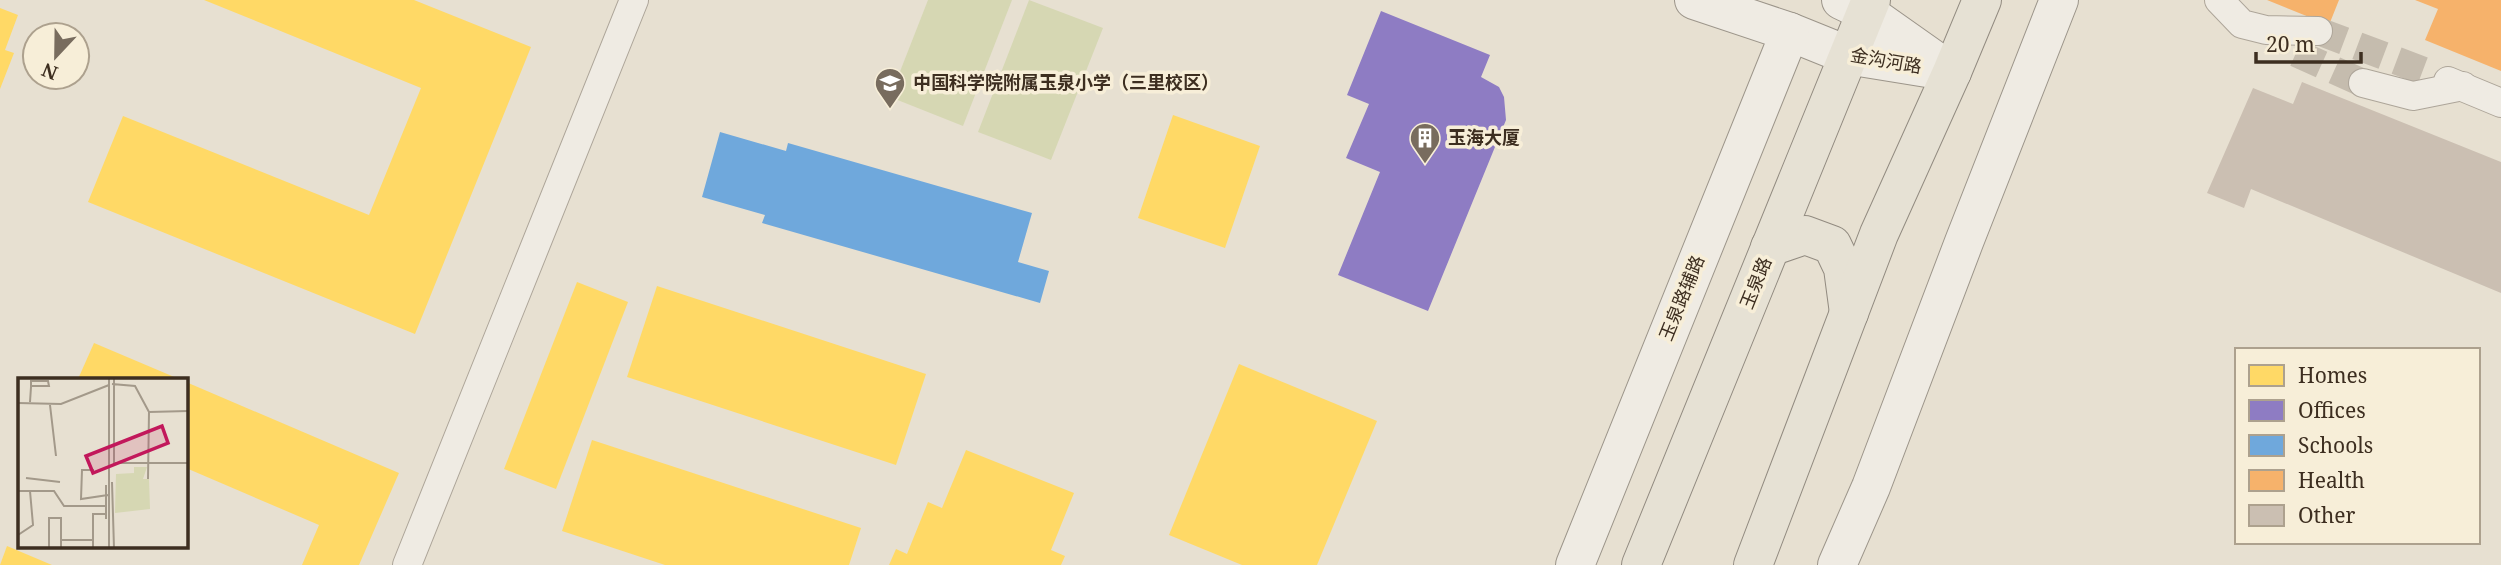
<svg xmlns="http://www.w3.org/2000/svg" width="2501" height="565" font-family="'Noto Serif','Noto Sans SC',serif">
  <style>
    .green { fill: #d6d7b3 }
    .homes { fill: #ffd966 }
    .offices { fill: #8e7cc3 }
    .schools { fill: #6fa8dc }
    .health { fill: #f6b26b }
    .building { fill: #cbbfb2 }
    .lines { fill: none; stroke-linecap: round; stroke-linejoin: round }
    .street-tunnel { stroke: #c5bcae; stroke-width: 28; stroke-dasharray: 28 14; stroke-linecap: butt }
    .street-casing { stroke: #ada599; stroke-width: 30 }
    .secondary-casing { stroke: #9c958a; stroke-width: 40 }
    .primary-casing { stroke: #928b80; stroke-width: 40 }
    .street { stroke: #efebe3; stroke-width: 28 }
    .secondary { stroke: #efebe3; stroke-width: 38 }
    .primary { stroke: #e6e1d4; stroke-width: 38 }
    .labels { text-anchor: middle; stroke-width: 7; stroke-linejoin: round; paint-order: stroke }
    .street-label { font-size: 18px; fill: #3d2e20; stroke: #f7eed8 }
    .poi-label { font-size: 18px; font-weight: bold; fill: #3d2e20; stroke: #f7eed8; text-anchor: start }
    .inset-road { fill: none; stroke: #a3998a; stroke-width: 2 }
    .view { fill: #c2185b; fill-opacity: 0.15; stroke: #c2185b; stroke-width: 3.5 }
    .inset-edge { fill: none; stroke: #3d2e20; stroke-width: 3.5 }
  </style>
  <rect width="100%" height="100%" fill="#e7e0d1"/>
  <g class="green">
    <polygon points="928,0 1012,0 963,126 890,97"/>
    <polygon points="1029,0 1103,28 1051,160 978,132"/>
  </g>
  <g class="homes">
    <polygon points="204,0 414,0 531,47 415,334 88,202 123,116 369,215 421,88"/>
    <polygon points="0,8 18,15 5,50 14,53 0,89"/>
    <polygon points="1173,115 1260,146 1225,248 1138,218"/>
    <polygon points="577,282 628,302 556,489 504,469"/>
    <polygon points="657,286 926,374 896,465 627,377"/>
    <polygon points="94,343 179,379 78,379"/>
    <polygon points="1239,364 1377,421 1317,565 1242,565 1169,535"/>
    <polygon points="186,382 399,473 359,565 302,565 319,525 186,468"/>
    <polygon points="592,440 861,528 849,565 665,565 562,531"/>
    <polygon points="966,450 1074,493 1051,550 1065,556 1061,565 889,565 896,549 907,554 928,502 942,508"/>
    <polygon points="7,546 52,565 0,565"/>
  </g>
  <polygon class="offices" points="1381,11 1490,55 1481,77 1499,87 1504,97 1506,120 1428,311 1338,275 1380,172 1346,158 1369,104 1347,95"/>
  <polygon class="schools" points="720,132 786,151 788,143 1032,213 1018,262 1049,271 1040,303 762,223 765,215 702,197"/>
  <g class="health">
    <polygon points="2267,0 2339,0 2329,25"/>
    <polygon points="2415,0 2501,0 2501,71 2425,40 2438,9"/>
  </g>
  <polygon class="building" points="2302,82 2501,162 2501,293 2251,189 2244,208 2207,193 2253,88 2293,104"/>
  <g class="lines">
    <g class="street-tunnel">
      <polyline points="2318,31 2432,74"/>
      <polyline points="2296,53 2363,83"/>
    </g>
    <g class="street-casing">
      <g id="street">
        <polyline points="2219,0 2242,24 2266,30 2318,31"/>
        <polyline points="2448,81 2501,103"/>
        <polyline points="2363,83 2413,96 2463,86"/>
        <polyline points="407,565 634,0"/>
      </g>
    </g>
    <g class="secondary-casing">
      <g id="secondary">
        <polyline points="1694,0 1790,32 1847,55 1952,72"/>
        <polyline points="1841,0 1866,12 1944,67"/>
        <polyline points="1575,565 1790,32"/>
        <polyline points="1837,565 1871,487 1964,242 2059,0"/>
      </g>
    </g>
    <g class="primary-casing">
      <g id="primary">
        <polyline points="1770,247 1805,235 1832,245 1843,268 1849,313"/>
        <polyline points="1641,565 1871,0"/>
        <polyline points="1753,565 1879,234 1952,72 1982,0"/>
      </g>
    </g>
    <use href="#street" class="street"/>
    <use href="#secondary" class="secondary"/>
    <use href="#primary" class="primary"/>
  </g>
  <defs>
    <g id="school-pin" transform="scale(1.575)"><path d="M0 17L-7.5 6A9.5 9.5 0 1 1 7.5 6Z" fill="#786c5e" stroke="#f7eed8"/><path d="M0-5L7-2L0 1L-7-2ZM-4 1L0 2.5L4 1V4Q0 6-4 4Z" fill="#fff"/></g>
    <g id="building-pin" transform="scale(1.575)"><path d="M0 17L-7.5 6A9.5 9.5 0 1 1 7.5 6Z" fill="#786c5e" stroke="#f7eed8"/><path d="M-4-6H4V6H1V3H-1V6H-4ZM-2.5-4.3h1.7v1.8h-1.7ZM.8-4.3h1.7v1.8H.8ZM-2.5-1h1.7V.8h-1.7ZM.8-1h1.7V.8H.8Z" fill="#fff"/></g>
  </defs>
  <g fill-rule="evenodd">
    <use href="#school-pin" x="890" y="83"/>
    <use href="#building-pin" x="1425" y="138"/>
  </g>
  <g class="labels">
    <g class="street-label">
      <text transform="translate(1886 61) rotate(10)" y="6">金沟河路</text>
      <text transform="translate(1756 283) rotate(-68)" y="6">玉泉路</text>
      <text transform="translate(1682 298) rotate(-68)" y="6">玉泉路辅路</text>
    </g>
    <g class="poi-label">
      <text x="913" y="89">中国科学院附属玉泉小学（三里校区）</text>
      <text x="1448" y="144">玉海大厦</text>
    </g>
  </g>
  <g transform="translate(18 378)">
    <rect width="170" height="170" fill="#e7e0d1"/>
    <path d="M116,89H129L125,101H131L132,131L97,135L98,96L116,95Z" fill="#d6d7b3"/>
    <path class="inset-road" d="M91,0V170M96,0V85M94,6L117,8L131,34L130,101M12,24L13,9V3H30L31,8H13M0,25L43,26L91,7M32,27L38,78M131,34L170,33M95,85H170M76,92H64L63,121L90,117M8,100L42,104M94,104L96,170M88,107V141M0,113H36L46,128H89M0,157L15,147L12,113M43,162H75V170M75,162V136H89M31,170V140H43V170"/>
    <path class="view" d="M144,48L150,65L75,95L68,78Z"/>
    <rect width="170" height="170" class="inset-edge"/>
  </g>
  <rect x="2235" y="348" width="245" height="196" fill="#f7eed8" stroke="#ada18e" stroke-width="2"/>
  <rect x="2249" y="365" width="35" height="21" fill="#ffd966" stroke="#ada18e" stroke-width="2"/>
  <text x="2298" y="383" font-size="21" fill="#3d2e20">Homes</text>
  <rect x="2249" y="400" width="35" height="21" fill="#8e7cc3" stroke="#ada18e" stroke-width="2"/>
  <text x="2298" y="418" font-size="21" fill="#3d2e20">Offices</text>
  <rect x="2249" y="435" width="35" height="21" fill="#6fa8dc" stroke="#ada18e" stroke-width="2"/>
  <text x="2298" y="453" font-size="21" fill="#3d2e20">Schools</text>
  <rect x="2249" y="470" width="35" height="21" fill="#f6b26b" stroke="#ada18e" stroke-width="2"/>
  <text x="2298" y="488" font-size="21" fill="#3d2e20">Health</text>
  <rect x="2249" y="505" width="35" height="21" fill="#cbbfb2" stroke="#ada18e" stroke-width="2"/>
  <text x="2298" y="523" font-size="21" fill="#3d2e20">Other</text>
  <g transform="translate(56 56) rotate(202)"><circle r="33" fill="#f7eed8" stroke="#ada18e" stroke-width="2"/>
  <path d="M0-5L12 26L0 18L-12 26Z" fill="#786c5e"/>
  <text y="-10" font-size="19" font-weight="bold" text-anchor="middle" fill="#3d2e20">N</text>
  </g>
  <path d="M2256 52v10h105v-10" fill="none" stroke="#3d2e20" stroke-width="3.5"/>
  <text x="2266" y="52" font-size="21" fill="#3d2e20" stroke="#f7eed8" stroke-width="5" paint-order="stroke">20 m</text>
</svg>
